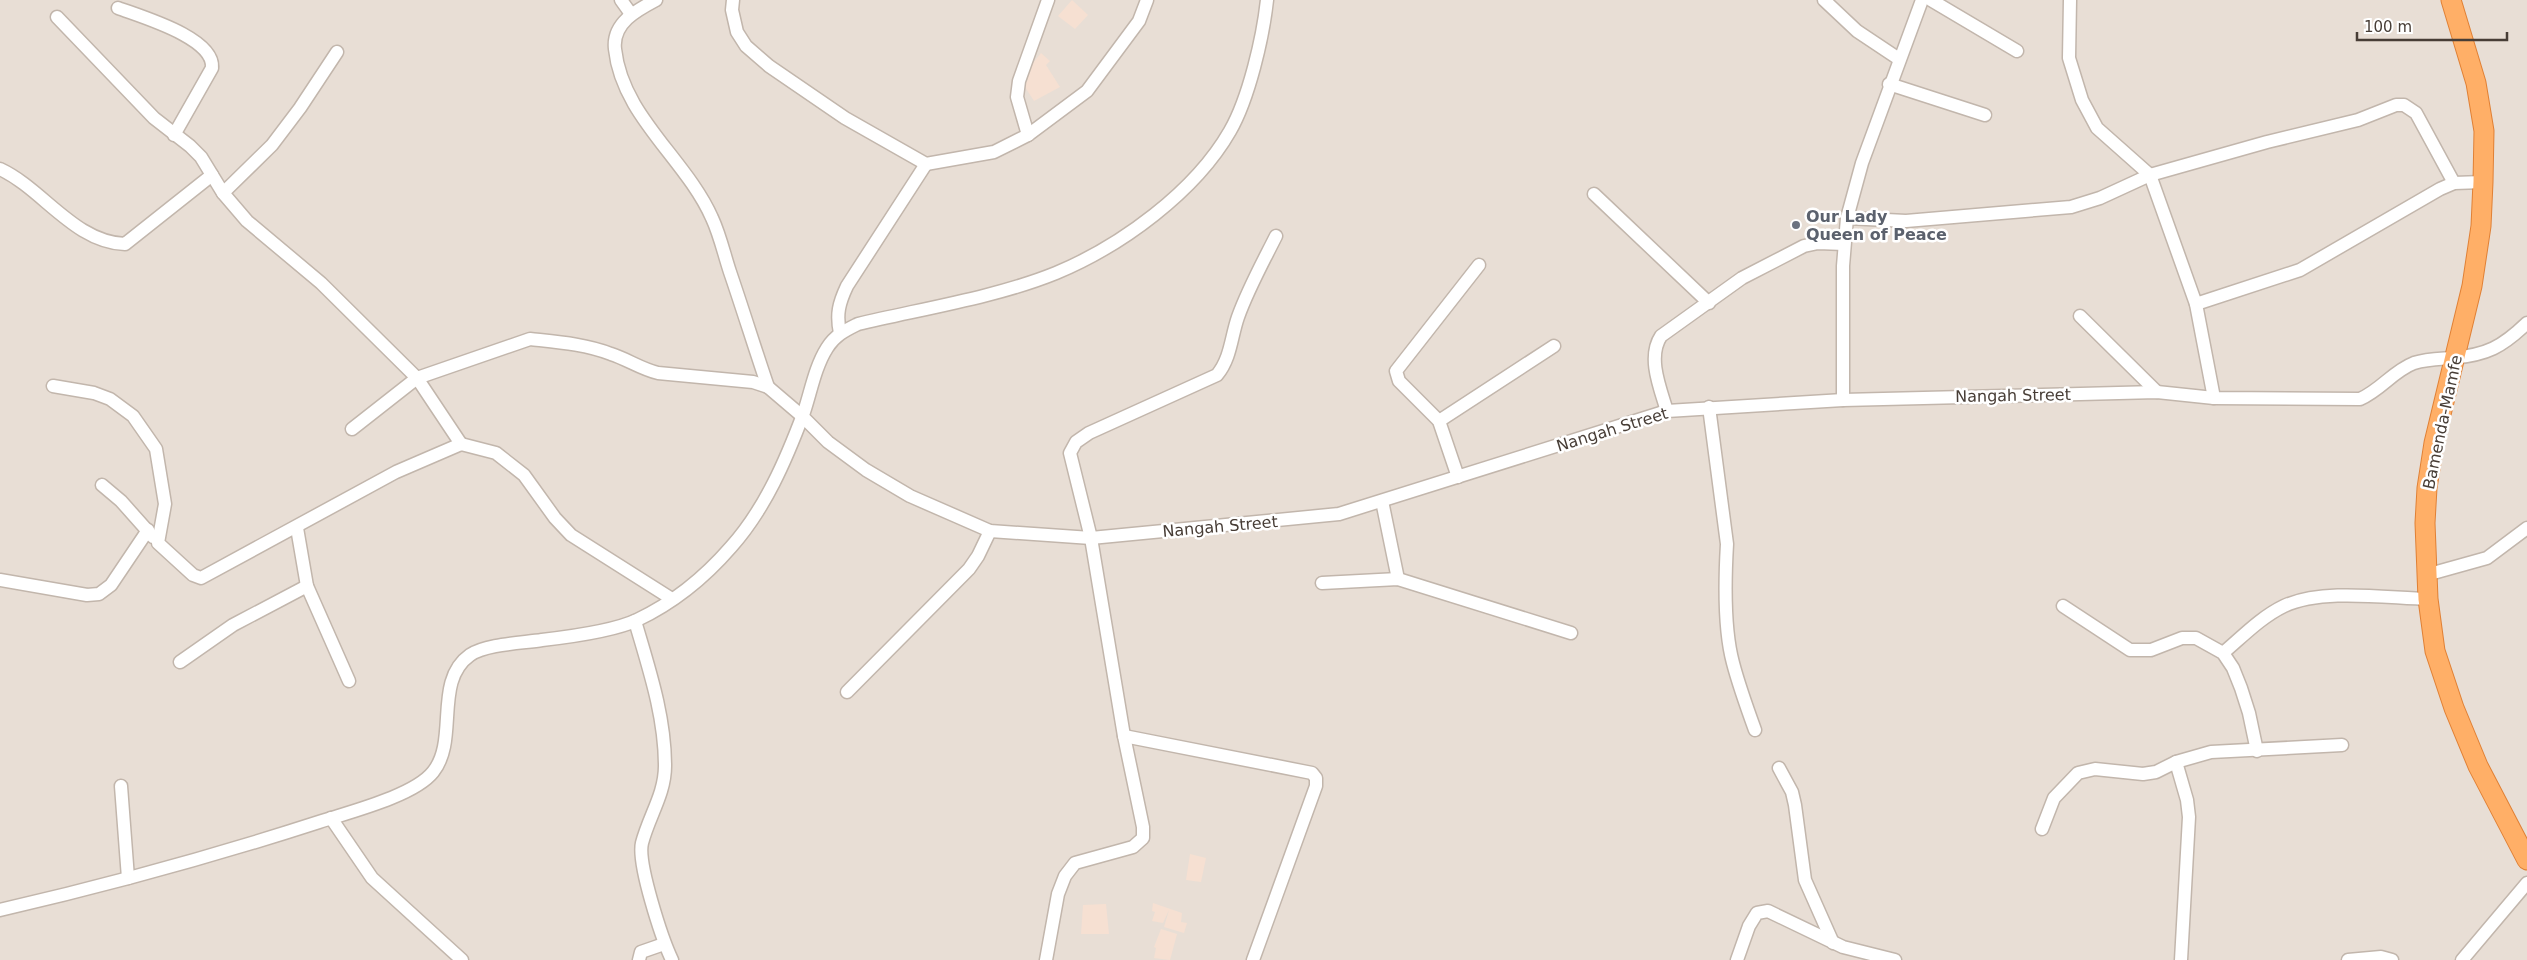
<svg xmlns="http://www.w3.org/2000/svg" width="2527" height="960" font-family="'DejaVu Sans',sans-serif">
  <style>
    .residential { fill: #e8ded5 }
    .commercial { fill: #f6e0d2 }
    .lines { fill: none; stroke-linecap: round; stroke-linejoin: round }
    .minor-casing { stroke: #c2b6ac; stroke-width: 15 }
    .highway-casing { stroke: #e08035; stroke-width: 21 }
    .minor { stroke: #fff; stroke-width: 12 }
    .highway { stroke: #ffaf67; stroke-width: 19 }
    .worship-dot { fill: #6b7280; stroke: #fff; stroke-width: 2 }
    .labels { text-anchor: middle; stroke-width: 5; stroke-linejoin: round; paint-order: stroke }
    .worship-label { font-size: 16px; font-weight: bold; fill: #5b616d; stroke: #fff; text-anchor: start }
    .street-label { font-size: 16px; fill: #473d36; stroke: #fff }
  </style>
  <rect width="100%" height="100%" fill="#f4ede7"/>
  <rect class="residential" x="0" y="0" width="2527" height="960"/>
  <g class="commercial">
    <polygon points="1072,0 1088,15 1075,29 1058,16"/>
    <polygon points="1041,53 1050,61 1046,65 1060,87 1034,101 1023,84 1028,80 1024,74"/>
    <polygon points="1190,854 1206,858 1201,882 1186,880"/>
    <polygon points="1153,903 1182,913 1181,922 1187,923 1184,933 1164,927 1169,910 1163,923 1152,921 1155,912 1152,911"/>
    <polygon points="1106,904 1109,934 1081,934 1083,905"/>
    <polygon points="1161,929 1177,934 1170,960 1154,958 1156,948 1154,947"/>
  </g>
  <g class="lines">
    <g class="minor-casing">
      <g id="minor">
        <polyline points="621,0 631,14"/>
        <path d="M656,0C637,10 612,23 615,49C622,116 686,159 712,218C720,235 724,254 730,272C743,310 755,349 768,387"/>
        <polyline points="733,0 732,10 737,32 746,46 769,66 845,118 926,164 994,152 1028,135 1017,97 1019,81 1048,0"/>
        <polyline points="1824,0 1857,31 1899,59"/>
        <polyline points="1931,0 2017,51"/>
        <polyline points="2070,0 2069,58 2082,100 2097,128 2150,175 2196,304 2214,398"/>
        <path d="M118,8C142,17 215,38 212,68L174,135"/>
        <polyline points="57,17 154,118 190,146 201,157 223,193 247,221 321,283 417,378 461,444"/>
        <polyline points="1889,84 1985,115"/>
        <polyline points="1028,135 1087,91 1139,21 1147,0"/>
        <path d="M0,169C43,189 74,242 125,244L212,175"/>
        <polyline points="223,193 272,145 300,108 337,52"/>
        <polyline points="1594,194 1709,303"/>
        <polyline points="1847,218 1906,221 2071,207 2100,198 2150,175 2267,142 2358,120 2396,105 2404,105 2416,113 2454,183"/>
        <polyline points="2196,304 2300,270 2440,189 2454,183 2483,182"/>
        <polyline points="2080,316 2157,392"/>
        <path d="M840,333C836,314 839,303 847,286L926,164"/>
        <polyline points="53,386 94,393 110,399 133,416 156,449 165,504 158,543 193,575 201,578 396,472 461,444 496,453 524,475 555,518 571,535 672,599"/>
        <polyline points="1843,400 1843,266 1847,218 1862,163 1922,0"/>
        <path d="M1709,407L1727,544C1725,578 1724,630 1733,663C1739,686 1747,708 1755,730"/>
        <path d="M1667,411C1660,388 1647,357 1661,336L1742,278L1804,246L1818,243L1844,244"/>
        <polyline points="1439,421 1554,346"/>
        <path d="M352,429L417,378L530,339C557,342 585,344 611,354C627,359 641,369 658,373L753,382L768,387L802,416L828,442L866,470L910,496L990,531L1091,538L1339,514L1667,411L1843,400L2157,392L2214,398L2360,399C2381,390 2393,371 2414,363C2427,359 2440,359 2452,358C2487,355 2502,347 2527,323"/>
        <polyline points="1458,477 1439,421 1399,381 1396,371 1479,265"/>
        <polyline points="102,485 121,501 153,537"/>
        <polyline points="1382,501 1398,579"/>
        <polyline points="297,528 307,586 349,681"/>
        <polyline points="2426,575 2487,558 2527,528"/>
        <polyline points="0,580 87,595 99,594 111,585 148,530"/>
        <polyline points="1322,583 1398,579 1571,633"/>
        <polyline points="2063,606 2130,650 2151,650 2182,638 2196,638 2223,653 2233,668 2241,688 2249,713 2257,751"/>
        <path d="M635,621C649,669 665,716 665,766C665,794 649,816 642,843C637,863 662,939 672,960"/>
        <path d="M2223,653C2242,637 2261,617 2284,606C2323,588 2386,598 2428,599"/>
        <polyline points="180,662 233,625 307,586"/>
        <polyline points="847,692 969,569 978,556 990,531"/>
        <polyline points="1124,736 1312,773 1316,778 1316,786 1253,960"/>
        <polyline points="2176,762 2211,752 2342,745"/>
        <polyline points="1779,768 1792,792 1795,805 1805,880 1833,943"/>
        <polyline points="121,786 128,878"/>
        <polyline points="331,818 372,878 462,960"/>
        <polyline points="2042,829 2054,798 2078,773 2095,769 2143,774 2156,772 2176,762 2187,800 2189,817 2181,960"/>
        <path d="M0,910C108,885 214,856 319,822C349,812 414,796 433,772C459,740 433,681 470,655C486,644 523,643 542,640C568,637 614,631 637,620C673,603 705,577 731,547C765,509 786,460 804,412C811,391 815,367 827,348C835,335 846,330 858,324C921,309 997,297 1056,273C1121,246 1195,192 1230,131C1249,98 1263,37 1267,0"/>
        <polyline points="639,960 641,952 664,944"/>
        <path d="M1046,960L1058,894L1065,876L1075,863L1133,847L1143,838V827L1124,736L1091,538L1070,453L1076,442L1089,433L1217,375C1231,358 1231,337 1238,317C1248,289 1263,262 1276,236"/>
        <polyline points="1737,960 1749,926 1757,913 1768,911 1843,947 1895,960"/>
        <polyline points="2348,960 2381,957 2392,960"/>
        <polyline points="2462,960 2527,883"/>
      </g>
    </g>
    <g class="highway-casing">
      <polyline id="highway" points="2451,0 2476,83 2484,131 2483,182 2481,226 2472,286 2434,443 2427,488 2425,523 2428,599 2435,651 2454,708 2478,766 2527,860"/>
    </g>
    <use href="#minor" class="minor"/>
    <use href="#highway" class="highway"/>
  </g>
  <circle class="worship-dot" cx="1796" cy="225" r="5"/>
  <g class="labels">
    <g class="worship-label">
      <text x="1806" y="222">Our Lady<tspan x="1806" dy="18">Queen of Peace</tspan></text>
    </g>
    <g class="street-label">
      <text transform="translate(2013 395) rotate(-1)" y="6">Nangah Street</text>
      <text transform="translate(2442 422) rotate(-78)" y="6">Bamenda-Mamfe</text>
      <text transform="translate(1612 429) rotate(-17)" y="6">Nangah Street</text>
      <text transform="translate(1220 526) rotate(-5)" y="6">Nangah Street</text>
    </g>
  </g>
  <path d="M2357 32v8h150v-8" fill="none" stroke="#473d36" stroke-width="2.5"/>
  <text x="2364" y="32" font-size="15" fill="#473d36" stroke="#ffffff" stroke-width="4" paint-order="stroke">100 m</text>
</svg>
